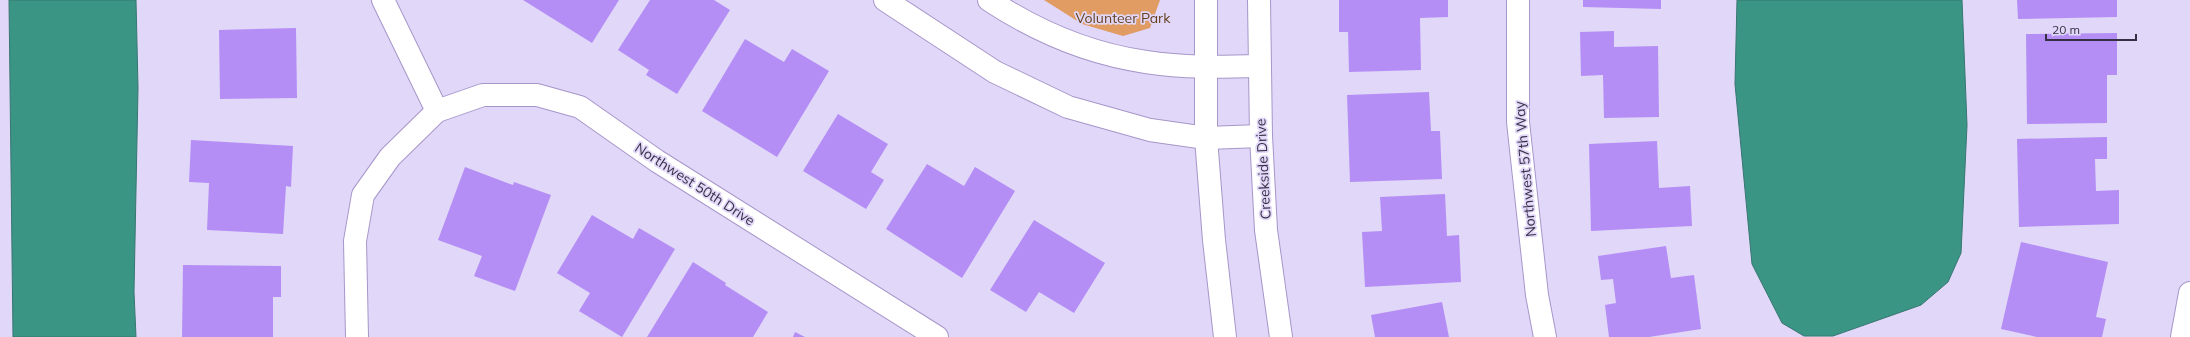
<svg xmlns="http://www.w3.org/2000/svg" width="2190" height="337" font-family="Mulish,sans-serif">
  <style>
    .green { fill: #e09c62 }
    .water { fill: #3a9585; stroke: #397672 }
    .building { fill: #b48ef5 }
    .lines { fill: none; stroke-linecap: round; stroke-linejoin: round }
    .minor-casing { stroke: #a796ca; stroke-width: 24 }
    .tertiary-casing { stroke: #a796ca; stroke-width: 24 }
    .minor { stroke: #fff; stroke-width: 22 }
    .tertiary { stroke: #fff; stroke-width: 22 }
    .labels { text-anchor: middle; stroke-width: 3.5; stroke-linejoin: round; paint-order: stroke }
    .park-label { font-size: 14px; fill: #66401f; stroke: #e1d7f8 }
    .street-label { font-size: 14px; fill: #362f44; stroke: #e1d7f8 }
  </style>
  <rect width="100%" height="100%" fill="#e1d7f8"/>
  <polygon class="green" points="1044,0 1160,0 1150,28 1123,36 1082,24"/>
  <g class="water">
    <polygon points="9,0 136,0 138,88 134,292 136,337 13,337"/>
    <polygon points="1737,0 1962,0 1967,125 1961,253 1948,282 1921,305 1833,336 1804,336 1782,323 1752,264 1735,84"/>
  </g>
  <g class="building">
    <polygon points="523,0 619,0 592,43"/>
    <polygon points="650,0 714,0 730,10 677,94 646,75 649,70 618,50"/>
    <polygon points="1339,0 1448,0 1448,17 1420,18 1421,70 1349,72 1348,32 1339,32"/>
    <polygon points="1583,0 1661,0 1661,9 1583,7"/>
    <polygon points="2017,0 2117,0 2117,17 2018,19"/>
    <polygon points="296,28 297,98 220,99 219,30"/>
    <polygon points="1614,31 1614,47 1658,46 1659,117 1604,118 1603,75 1581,76 1580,32"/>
    <polygon points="2117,33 2117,75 2107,75 2107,123 2027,124 2026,34"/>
    <polygon points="745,39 784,62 792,49 829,71 777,157 702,111"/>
    <polygon points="1429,92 1431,131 1440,131 1442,179 1350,182 1347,95"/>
    <polygon points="838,114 888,144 871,172 884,180 866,209 803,171"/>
    <polygon points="2107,137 2107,159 2095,159 2096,191 2119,190 2119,224 2019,227 2017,139"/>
    <polygon points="191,140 293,146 291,187 286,186 283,234 207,230 209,183 189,182"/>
    <polygon points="1657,141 1659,188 1690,186 1692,226 1591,231 1589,144"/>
    <polygon points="927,164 964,186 975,167 1015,191 962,278 886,229"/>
    <polygon points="465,167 513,185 514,182 551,195 515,291 474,276 482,256 438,240"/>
    <polygon points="1445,194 1447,236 1459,235 1461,282 1365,287 1362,232 1382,231 1380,197"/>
    <polygon points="592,215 633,239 639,228 675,249 622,337 579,311 590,293 557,273"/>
    <polygon points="1034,220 1105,263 1074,313 1039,292 1026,312 990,290"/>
    <polygon points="2021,242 2108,262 2096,317 2106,319 2102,337 2037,337 2001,329"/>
    <polygon points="1666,246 1671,278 1694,275 1701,329 1649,337 1609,337 1605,305 1616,303 1613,279 1601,280 1598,256"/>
    <polygon points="693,262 726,283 725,285 768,312 753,337 647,337"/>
    <polygon points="183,265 281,266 281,297 273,297 273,337 182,337"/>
    <polygon points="1442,302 1449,337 1375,337 1371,315"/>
    <polygon points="795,332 805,337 793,337"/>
  </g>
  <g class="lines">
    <g class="minor-casing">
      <g id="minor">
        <polyline points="383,0 437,111"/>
        <polyline points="1518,0 1518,122 1537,295 1545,337"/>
        <polyline points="357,337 355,241 363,195 390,157 437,111 483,95 537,95 580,107 657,161 937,337"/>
        <polyline points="2182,337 2190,293"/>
      </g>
    </g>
    <g class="tertiary-casing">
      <g id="tertiary">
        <polyline points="885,0 995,72 1068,107 1150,130 1206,138 1261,136"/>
        <path d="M989,0C1036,31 1090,54 1146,62C1183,68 1222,67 1259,66"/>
        <polyline points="1206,0 1206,138 1214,240 1225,337"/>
        <polyline points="1259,0 1261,136 1266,230 1281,337"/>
      </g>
    </g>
    <use href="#minor" class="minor"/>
    <use href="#tertiary" class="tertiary"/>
  </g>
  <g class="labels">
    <g class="park-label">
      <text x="1123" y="23">Volunteer Park</text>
    </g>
    <g class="street-label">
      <text transform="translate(1263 169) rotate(-93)" y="5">Creekside Drive</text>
      <text transform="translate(1525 169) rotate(-95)" y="5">Northwest 57th Way</text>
      <text transform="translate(695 184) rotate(33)" y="5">Northwest 50th Drive</text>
    </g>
  </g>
  <path d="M2046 34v6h90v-6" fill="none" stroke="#362f44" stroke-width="2"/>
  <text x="2052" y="34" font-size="12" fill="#362f44" stroke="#e1d7f8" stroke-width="3" paint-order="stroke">20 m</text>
</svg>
